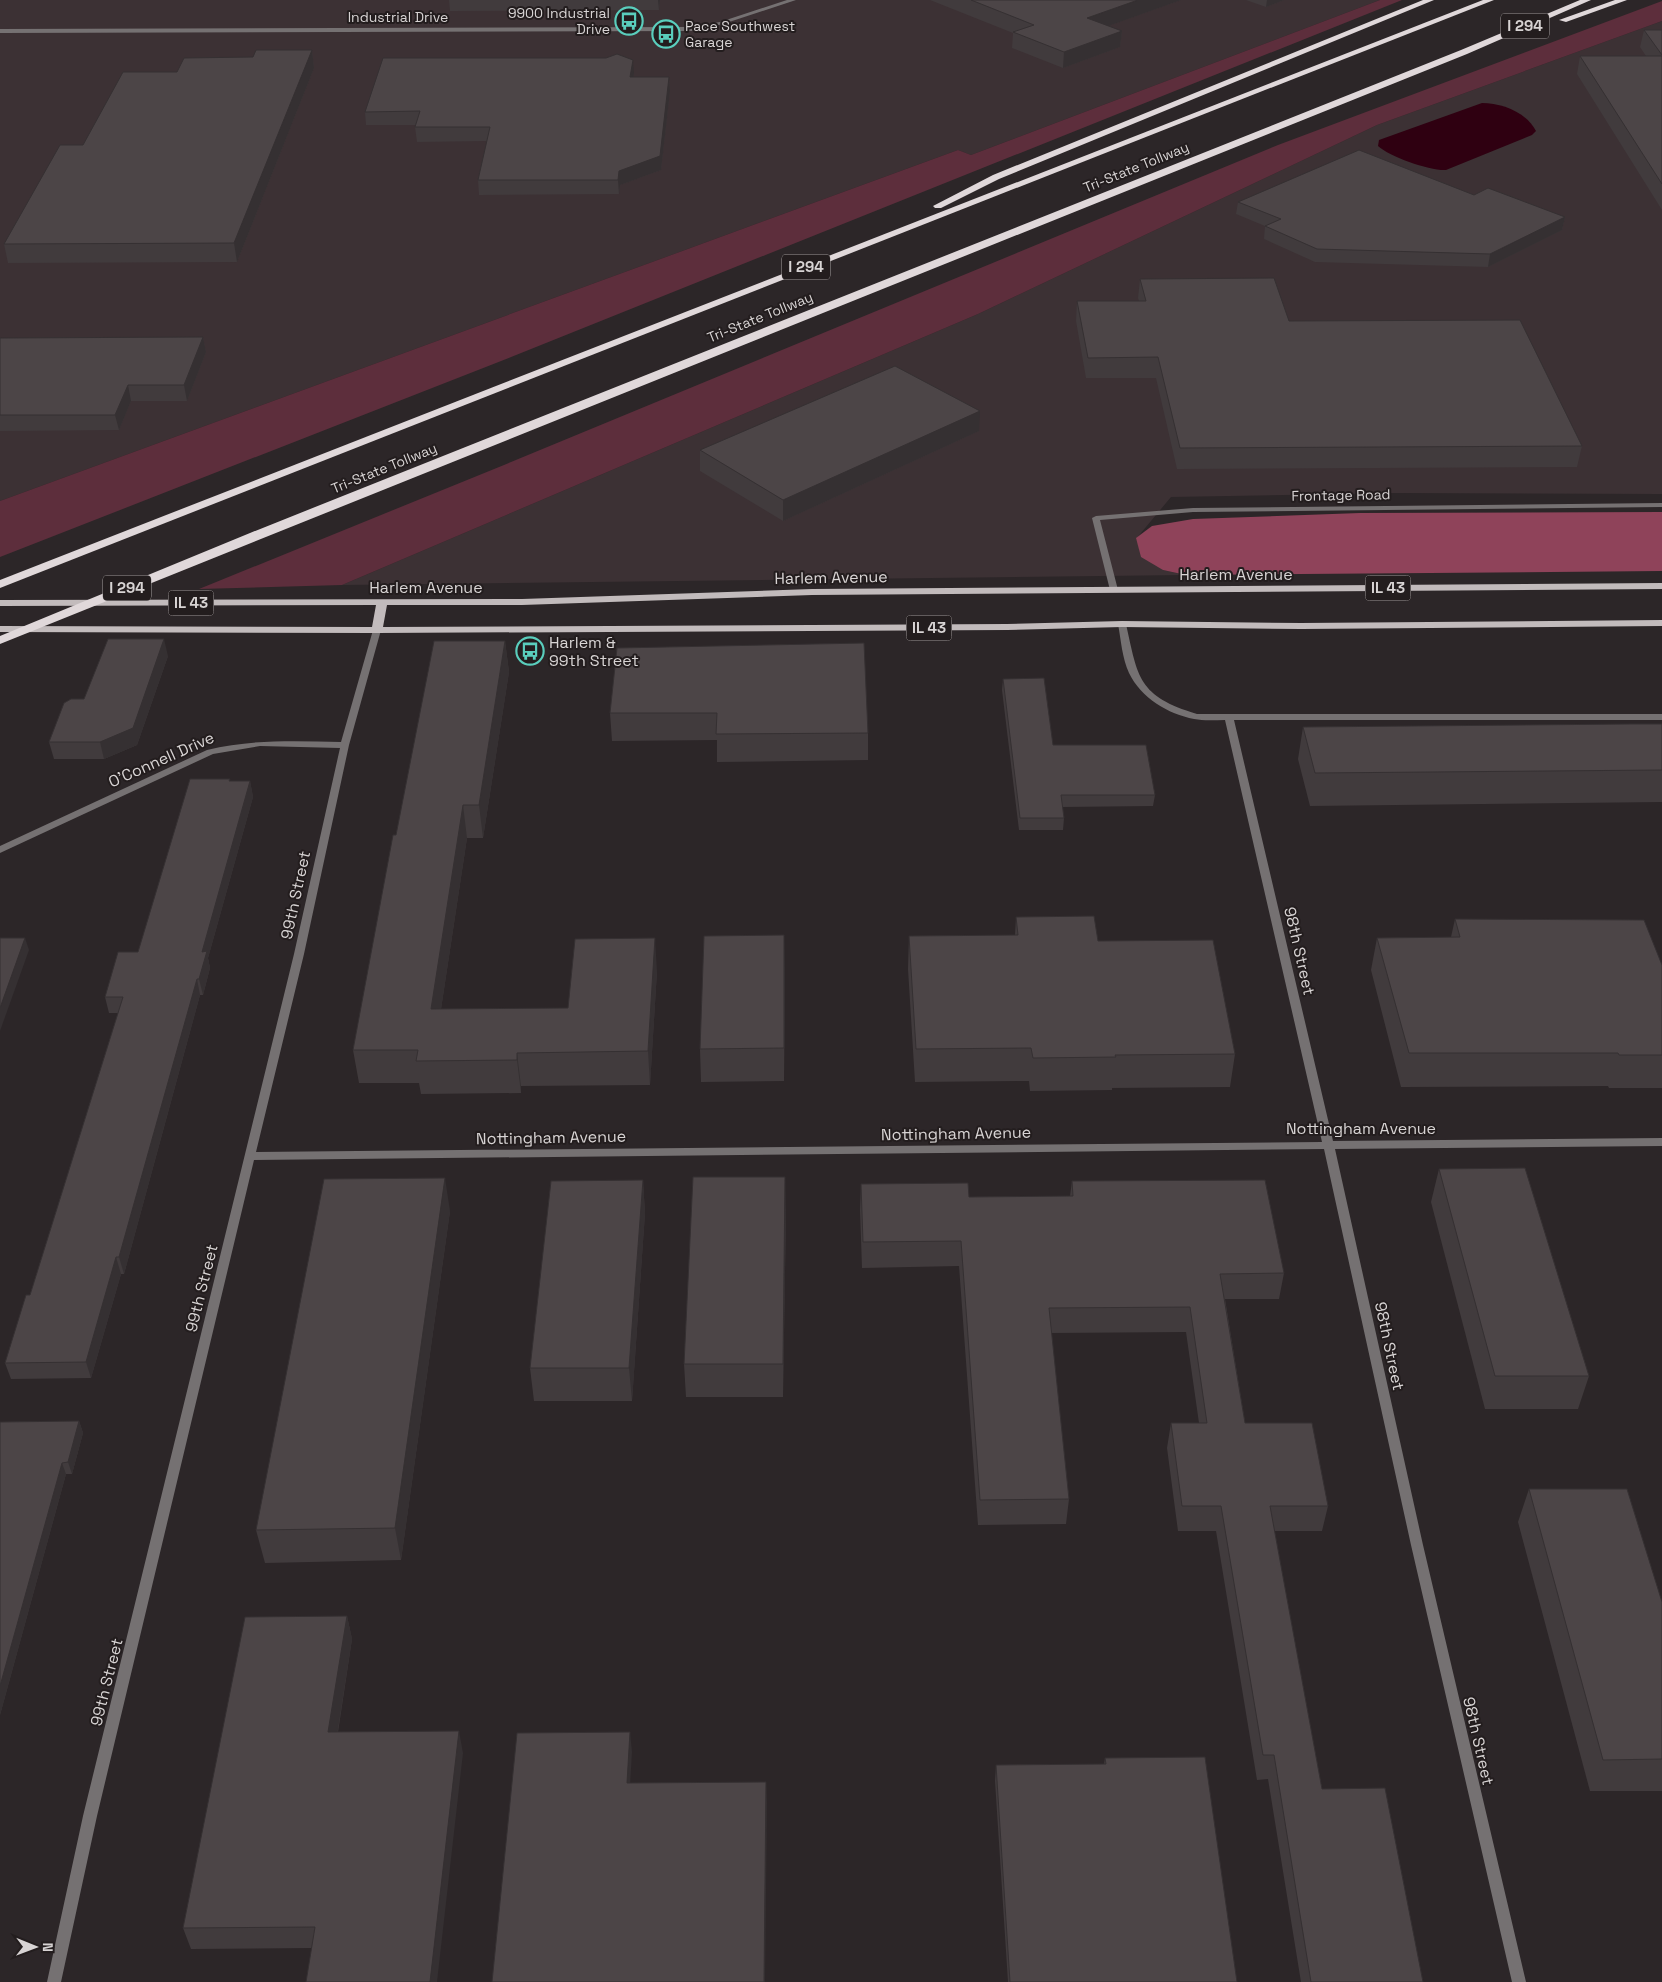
<svg xmlns="http://www.w3.org/2000/svg" width="1662" height="1982" font-family="'Space Grotesk',sans-serif">
  <style>
    .built { fill: #3c3134 }
    .green { fill: #5d2e3c }
    .forest { fill: #8f435a }
    .water { fill: #2f0011 }
    .lines { fill: none; stroke-linecap: round; stroke-linejoin: round }
    .street { fill: #757172; fill-rule: evenodd }
    .primary { fill: #c2bbbc; fill-rule: evenodd }
    .highway { fill: #e0d8da; fill-rule: evenodd }
    .wall { fill: #413b3d }
    .shaded-wall { fill: #353032 }
    .building { fill: #4c4547; stroke: #353032 }
    .labels { text-anchor: middle; stroke-width: 4; stroke-linejoin: round; paint-order: stroke }
    .far-poi-label { font-size: 14px; fill: #d8d4d4; stroke: #231d1e; text-anchor: end }
    .far-street-label { font-size: 14px; fill: #d8d4d4; stroke: #231d1e }
    .shield { fill: #231d1e; stroke: #a29d9d; stroke-width: 1 }
    .shield-label { font-size: 15px; font-weight: bold; fill: #d8d4d4 }
    .street-label { font-size: 16px; fill: #d8d4d4; stroke: #231d1e }
    .poi-label { font-size: 16px; fill: #d8d4d4; stroke: #231d1e; text-anchor: start }
  </style>
  <rect width="100%" height="100%" fill="#2c2628"/>
  <g class="built">
    <polygon points="0,0 1380,0 971,155 958,150 0,501"/>
    <polygon points="1662,21 1662,494 1397,493 1171,497 1136,539 1163,570 1186,575 342,585 978,314 1377,125"/>
  </g>
  <g class="green">
    <polygon points="1380,0 1402,0 496,363 0,557 0,501 958,150 971,155"/>
    <polygon points="1662,1 1662,21 1377,125 978,314 342,585 199,589 504,465 1278,145"/>
  </g>
  <polygon class="forest" points="1662,512 1662,571 1186,575 1163,570 1141,557 1136,538 1152,526 1193,519 1360,513"/>
  <path class="water" d="M1482,103C1502,103 1526,112 1536,131L1532,135L1446,170C1430,171 1390,157 1378,146L1379,140Z"/>
  <g class="lines">
    <g class="street">
      <polygon points="787,0 796,0 723,24 693,31 0,33 0,29 693,27 720,22"/>
      <polygon points="1662,503 1662,507 1193,512 1100,520 1118,590 1114,592 1110,590 1092,518 1096,516 1193,508"/>
      <path d="M1119,622H1122L1126,624C1138,678 1138,696 1197,714H1662V720H1234L1333,1141L1662,1138V1146L1335,1149L1423,1545L1526,1982H1512L1411,1545L1324,1149L254,1160L97,1816L61,1982H47L83,1816L294,954L340,748L260,746L213,754L0,853V846L207,750C252,739 296,741 341,742L373,630L377,627L381,630L349,745L304,954L256,1152L1322,1142L1225,720C1215,720 1204,721 1194,719C1168,714 1141,698 1129,673C1122,658 1121,640 1118,624Z"/>
    </g>
    <polygon class="primary" points="1662,583 1662,589 812,595 522,605 387,605 383,627 1007,624 1122,621 1301,623 1662,620 1662,626 1301,629 1122,627 1007,630 377,633 0,632 0,626 372,627 376,605 0,606 0,600 522,599 812,589"/>
    <g class="highway">
      <polygon points="1423,0 1434,0 999,179 941,208 935,208 933,206 993,175"/>
      <polygon points="1483,0 1494,0 0,588 0,580"/>
      <polygon points="1580,0 1591,0 1467,54 0,644 0,636 250,533 1461,50"/>
      <polygon points="1615,0 1627,0 1566,22 1559,20"/>
    </g>
  </g>
  <g class="wall">
    <polygon points="449,0 660,0 659,10 450,11"/>
    <polygon points="930,0 1181,0 1108,26 1122,31 1120,47 1063,68 1012,48 1013,33"/>
    <polygon points="1246,0 1284,0 1266,7"/>
    <polygon points="1644,30 1662,30 1662,210 1577,74 1580,56 1646,56 1640,47"/>
    <polygon points="312,50 314,68 237,262 8,263 4,244 83,145 177,72 253,57"/>
    <polygon points="634,73 633,77 669,77 670,91 661,170 620,185 619,194 479,195 478,180 487,141 417,142 415,127 416,125 366,125 365,112"/>
    <polygon points="1474,195 1565,217 1562,230 1488,267 1315,262 1264,239 1265,226 1236,214 1238,202"/>
    <polygon points="1140,279 1289,321 1582,446 1577,467 1177,469 1156,378 1086,378 1076,321 1077,301 1139,301 1138,298"/>
    <polygon points="203,337 206,352 187,401 131,401 119,430 0,431 0,338"/>
    <polygon points="979,431 783,521 700,471 700,450"/>
    <polygon points="505,641 509,672 483,838 467,838 441,1009 568,1008 657,971 650,1085 521,1086 521,1093 421,1094 419,1083 359,1083 353,1050 396,835"/>
    <polygon points="617,648 868,733 868,760 717,762 717,740 612,741 610,713"/>
    <polygon points="168,656 137,745 104,759 54,759 49,742 84,699"/>
    <polygon points="1003,679 1053,745 1155,795 1153,806 1062,807 1064,818 1063,830 1019,830 1002,690"/>
    <polygon points="1662,724 1662,802 1310,806 1298,759 1303,727"/>
    <polygon points="230,779 230,781 250,781 253,797 208,958 210,968 203,995 200,995 124,1274 121,1274 91,1378 11,1379 5,1363 30,1295 118,1013 109,1013 105,997 138,952"/>
    <polygon points="1016,917 1098,941 1235,1054 1230,1087 1112,1088 1112,1090 1030,1091 1029,1081 915,1082 908,969 909,936 1015,935"/>
    <polygon points="1455,919 1662,965 1662,1088 1609,1088 1608,1086 1401,1087 1371,970 1377,938 1451,937"/>
    <polygon points="785,968 784,1081 701,1082 700,1049"/>
    <polygon points="1439,1169 1589,1376 1578,1409 1485,1409 1431,1202"/>
    <polygon points="643,1180 645,1213 632,1401 534,1401 530,1368"/>
    <polygon points="1072,1181 1284,1273 1279,1299 1225,1299 1245,1423 1328,1506 1322,1531 1274,1531 1322,1789 1423,1982 1301,1982 1268,1779 1257,1780 1216,1531 1178,1531 1167,1448 1171,1423 1199,1423 1186,1332 1051,1333 1069,1499 1066,1524 978,1525 959,1266 862,1268 860,1210 861,1184 969,1197 1070,1196"/>
    <polygon points="786,1210 783,1397 686,1397 684,1364"/>
    <polygon points="450,1211 401,1560 265,1563 256,1530"/>
    <polygon points="79,1421 83,1433 72,1474 66,1474 0,1715 0,1422"/>
    <polygon points="1529,1489 1662,1602 1662,1791 1590,1791 1518,1522"/>
    <polygon points="347,1616 352,1639 338,1732 463,1753 311,1948 191,1949 183,1928"/>
    <polygon points="1105,1758 1237,1982 1008,1982 995,1781 996,1765 1104,1764"/>
  </g>
  <g class="shaded-wall">
    <polygon points="658,0 660,0 659,10"/>
    <polygon points="1138,0 1181,0 1086,34 1087,18"/>
    <polygon points="1267,0 1284,0 1266,7"/>
    <polygon points="1122,31 1120,47 1063,68 1064,52"/>
    <polygon points="312,50 314,68 237,262 234,243"/>
    <polygon points="633,60 634,73 631,91 630,77"/>
    <polygon points="669,77 670,91 661,170 620,185 619,194 618,180 619,171"/>
    <polygon points="1565,217 1562,230 1488,267 1490,254"/>
    <polygon points="203,337 206,352 187,401 184,385"/>
    <polygon points="128,385 131,401 119,430 115,415"/>
    <polygon points="980,411 979,431 783,521 783,500"/>
    <polygon points="164,639 168,656 137,745 104,759 100,742"/>
    <polygon points="505,641 509,672 483,838 479,805"/>
    <polygon points="250,781 253,797 208,958 210,968 203,995 199,979 202,952"/>
    <polygon points="463,805 467,838 436,1042 431,1009"/>
    <polygon points="784,935 785,968 784,1081"/>
    <polygon points="25,938 29,950 0,1031 0,1008"/>
    <polygon points="655,938 657,971 650,1085 648,1051"/>
    <polygon points="197,979 200,995 124,1274 119,1257"/>
    <polygon points="517,1053 521,1086 521,1093 517,1060"/>
    <polygon points="785,1177 786,1210 783,1397 783,1364"/>
    <polygon points="445,1178 450,1211 401,1560 395,1528"/>
    <polygon points="643,1180 645,1213 632,1401 629,1368"/>
    <polygon points="116,1257 121,1274 91,1378 86,1362"/>
    <polygon points="79,1421 83,1433 72,1474 68,1462"/>
    <polygon points="62,1463 66,1474 0,1715 0,1686"/>
    <polygon points="347,1616 352,1639 334,1755 328,1732"/>
    <polygon points="459,1731 463,1753 437,1982 430,1982"/>
    <polygon points="630,1732 632,1752 629,1803 627,1783"/>
    <polygon points="766,1782 767,1802 765,1982 764,1982"/>
  </g>
  <g class="building">
    <polygon points="971,0 1138,0 1087,18 1122,31 1064,52 1013,32 1034,25"/>
    <polygon points="1644,30 1662,30 1662,55"/>
    <polygon points="256,50 312,50 234,243 4,244 60,145 83,145 123,72 177,72 184,58 253,57"/>
    <polygon points="617,54 633,60 630,77 669,77 660,156 619,171 618,180 478,180 490,127 415,127 420,111 365,112 383,58 606,58"/>
    <polygon points="1580,56 1662,56 1662,184"/>
    <polygon points="1359,150 1474,195 1488,188 1565,217 1490,254 1317,249 1265,226 1281,219 1238,202"/>
    <polygon points="1274,278 1289,321 1520,320 1582,446 1180,448 1158,357 1088,358 1077,301 1146,301 1140,279"/>
    <polygon points="203,337 184,385 128,385 115,415 0,415 0,338"/>
    <polygon points="895,366 980,411 783,500 700,450"/>
    <polygon points="108,639 164,639 133,728 100,742 49,742 64,703 71,699 84,699"/>
    <polygon points="434,641 505,641 479,805 463,805 431,1009 568,1008 575,939 655,938 648,1051 517,1053 517,1060 416,1061 418,1050 353,1050 393,835 396,835"/>
    <polygon points="864,643 868,733 716,734 717,713 610,713 617,648"/>
    <polygon points="1044,678 1053,745 1146,745 1155,795 1061,795 1064,818 1020,818 1003,679"/>
    <polygon points="1629,724 1662,724 1662,770 1315,773 1303,727"/>
    <polygon points="190,779 230,779 229,781 250,781 202,952 207,951 199,979 197,979 119,1257 116,1257 86,1362 5,1363 26,1295 30,1295 123,997 105,997 118,952 138,952"/>
    <polygon points="1094,916 1098,941 1213,940 1235,1054 1115,1055 1116,1057 1033,1058 1031,1048 916,1049 909,936 1018,935 1016,917"/>
    <polygon points="1455,919 1644,920 1662,965 1662,1055 1619,1055 1618,1053 1409,1053 1377,938 1460,937"/>
    <polygon points="784,935 784,1048 700,1049 704,936"/>
    <polygon points="0,938 25,938 0,1008"/>
    <polygon points="1525,1168 1589,1376 1495,1376 1439,1169"/>
    <polygon points="693,1177 785,1177 783,1364 684,1364"/>
    <polygon points="445,1178 395,1528 256,1530 324,1179"/>
    <polygon points="643,1180 629,1368 530,1368 551,1181"/>
    <polygon points="1265,1180 1284,1273 1220,1274 1245,1423 1312,1423 1328,1506 1270,1506 1322,1789 1385,1788 1423,1982 1311,1982 1274,1755 1263,1755 1221,1506 1182,1506 1171,1423 1207,1423 1190,1307 1049,1308 1069,1499 980,1500 961,1241 863,1242 861,1184 968,1183 969,1197 1073,1196 1072,1181"/>
    <polygon points="79,1421 68,1462 62,1463 0,1686 0,1422"/>
    <polygon points="1529,1489 1627,1489 1662,1602 1662,1759 1603,1760"/>
    <polygon points="347,1616 328,1732 459,1731 430,1982 306,1982 315,1927 183,1928 245,1617"/>
    <polygon points="630,1732 627,1783 766,1782 764,1982 492,1982 517,1733"/>
    <polygon points="1205,1757 1237,1982 1010,1982 996,1765 1106,1764 1105,1758"/>
  </g>
  <defs>
    <g id="bus-ring" transform="scale(1.4375)"><circle r="9.5" fill="#231d1e" stroke="#5acebd" stroke-width="1.5"/><path d="M-5-6H5V4H4V6H2V4H-2V6H-4V4H-5ZM-3.5-4V0h7V-4ZM-3.5 1.2v1.5H-2V1.2ZM2 1.2v1.5H3.5V1.2Z" fill="#5acebd"/></g>
  </defs>
  <g fill-rule="evenodd">
    <use href="#bus-ring" x="629" y="21"/>
    <use href="#bus-ring" x="666" y="34"/>
    <use href="#bus-ring" x="530" y="651"/>
  </g>
  <g class="labels">
    <g class="far-poi-label">
      <text x="610" y="18">9900 Industrial<tspan x="610" dy="16">Drive</tspan></text>
      <text x="685" y="31" text-anchor="start">Pace Southwest<tspan x="685" dy="16">Garage</tspan></text>
    </g>
    <g class="far-street-label">
      <text x="398" y="22">Industrial Drive</text>
      <text transform="translate(1136 167) rotate(-22)" y="5">Tri-State Tollway</text>
      <text transform="translate(760 317) rotate(-22)" y="5">Tri-State Tollway</text>
      <text transform="translate(384 468) rotate(-22)" y="5">Tri-State Tollway</text>
      <text transform="translate(1341 495) rotate(-1)" y="5">Frontage Road</text>
    </g>
    <g class="shield">
      <rect x="1501" y="13.5" width="48" height="25" rx="4"/>
      <rect x="782" y="254.5" width="48" height="25" rx="4"/>
      <rect x="103" y="575.5" width="48" height="25" rx="4"/>
      <rect x="1365.5" y="575.5" width="45" height="25" rx="4"/>
      <rect x="168.5" y="590.5" width="45" height="25" rx="4"/>
      <rect x="906.5" y="615.5" width="45" height="25" rx="4"/>
    </g>
    <g class="shield-label">
      <text x="1525" y="31">I 294</text>
      <text x="806" y="272">I 294</text>
      <text x="127" y="593">I 294</text>
      <text x="1388" y="593">IL 43</text>
      <text x="191" y="608">IL 43</text>
      <text x="929" y="633">IL 43</text>
    </g>
    <g class="street-label">
      <text x="1236" y="580">Harlem Avenue</text>
      <text transform="translate(831 577) rotate(-1)" y="6">Harlem Avenue</text>
      <text x="426" y="593">Harlem Avenue</text>
      <text transform="translate(161 759) rotate(-24)" y="6">O'Connell Drive</text>
      <text transform="translate(295 895) rotate(-78)" y="6">99th Street</text>
      <text transform="translate(1300 951) rotate(77)" y="6">98th Street</text>
      <text x="1361" y="1134">Nottingham Avenue</text>
      <text transform="translate(956 1133) rotate(-1)" y="6">Nottingham Avenue</text>
      <text transform="translate(551 1137) rotate(-1)" y="6">Nottingham Avenue</text>
      <text transform="translate(201 1288) rotate(-76)" y="6">99th Street</text>
      <text transform="translate(1390 1346) rotate(78)" y="6">98th Street</text>
      <text transform="translate(106 1682) rotate(-76)" y="6">99th Street</text>
      <text transform="translate(1479 1741) rotate(77)" y="6">98th Street</text>
    </g>
    <g class="poi-label">
      <text x="549" y="648">Harlem &amp;<tspan x="549" dy="18">99th Street</tspan></text>
    </g>
  </g>
  <g transform="translate(35 1947) rotate(91)" stroke="#231d1e" stroke-width="4" paint-order="stroke">
  <path d="M0-4L9 19L0 12L-9 19Z" fill="#d8d4d4"/>
  <text y="-8" font-size="14" font-weight="bold" text-anchor="middle" fill="#d8d4d4">N</text>
  </g>
</svg>
